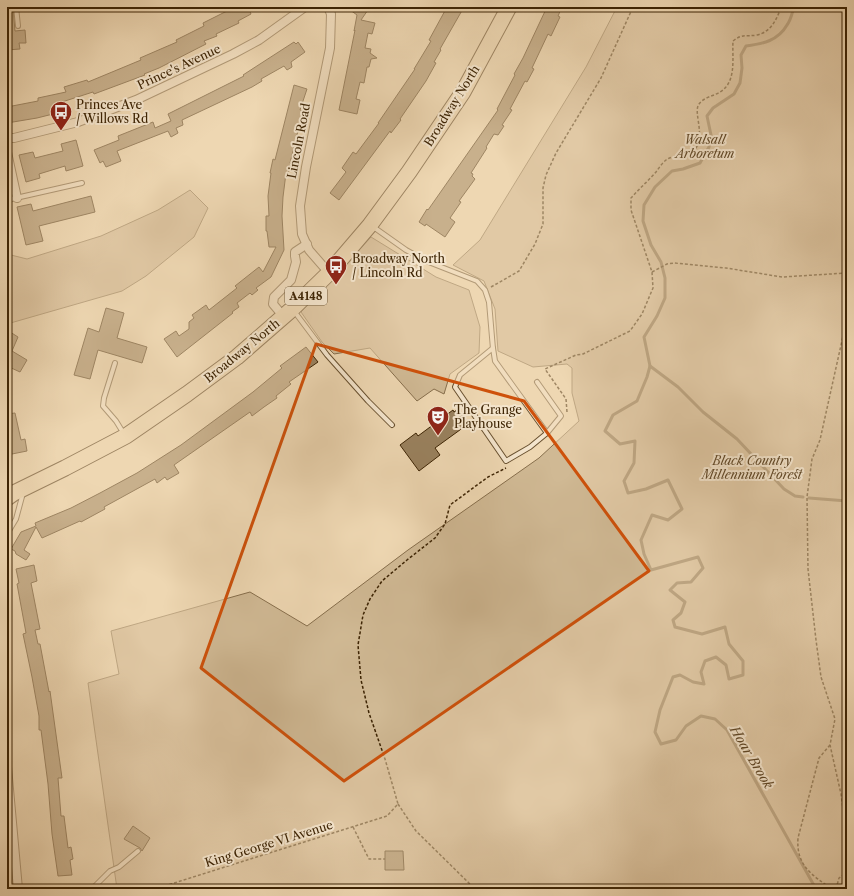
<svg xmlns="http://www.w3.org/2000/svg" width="854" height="896" font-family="'Libre Caslon Text',serif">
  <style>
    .green { fill: #d0b994; stroke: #866e4c }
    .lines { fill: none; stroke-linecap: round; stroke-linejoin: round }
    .stream { stroke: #836b49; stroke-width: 3 }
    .building { fill: #99815e; stroke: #3d2404 }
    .lane-casing { stroke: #695130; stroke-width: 6 }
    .street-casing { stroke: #695130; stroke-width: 10 }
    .highway-casing { stroke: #3d2404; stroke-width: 17 }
    .path { stroke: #3d2404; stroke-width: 1.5; stroke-dasharray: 3 2; stroke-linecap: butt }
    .lane { stroke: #f4e5cd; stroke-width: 4 }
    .street { stroke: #f4e5cd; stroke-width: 8 }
    .highway { stroke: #eed7b2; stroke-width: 15 }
    .marked { fill: none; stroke: #ce510b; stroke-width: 3; stroke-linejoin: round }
    .labels { text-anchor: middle; stroke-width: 4; stroke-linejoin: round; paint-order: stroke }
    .shield { fill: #f4e5cd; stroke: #745e40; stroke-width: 1 }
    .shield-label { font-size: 11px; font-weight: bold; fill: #3d2404 }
    .street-label { font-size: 12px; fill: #3d2404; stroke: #f4e5cd }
    .poi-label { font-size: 12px; fill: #3d2404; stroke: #f4e5cd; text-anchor: start }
    .park-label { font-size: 12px; font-style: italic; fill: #624928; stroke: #f4e5cd }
    .water-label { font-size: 13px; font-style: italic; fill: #604726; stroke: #f4e5cd }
  </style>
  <rect width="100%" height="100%" fill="#eed7b2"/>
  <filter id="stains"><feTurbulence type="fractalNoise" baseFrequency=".005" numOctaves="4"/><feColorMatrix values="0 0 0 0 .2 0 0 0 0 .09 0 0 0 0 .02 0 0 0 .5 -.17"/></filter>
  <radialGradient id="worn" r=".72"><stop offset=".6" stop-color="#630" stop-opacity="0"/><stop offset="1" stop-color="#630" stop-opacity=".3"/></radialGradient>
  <g class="green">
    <polygon points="617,7 847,7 847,889 117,889 88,683 119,674 111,631 250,592 307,626 408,550 539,458 579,421 572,393 572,368 567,364 533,367 498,351 495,309 484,281 453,265 480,240 586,67"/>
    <polygon points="190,190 208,208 194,237 146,276 122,291 7,324 7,254 27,259 101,236 158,210"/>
    <polygon points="371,237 436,277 469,290 480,327 479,353 450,374 444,394 434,389 417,401 370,348 334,354 322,342 301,312"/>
  </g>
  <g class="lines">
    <g class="stream">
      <path d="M794,7C792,13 791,20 787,25C778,41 762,44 746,46L741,55L742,68L740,83L734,94L713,108L707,116L711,135L709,147L700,163L683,169L672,171L655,187L644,205L643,221L651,245L661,262L665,278V298L657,316L644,337L650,366L647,377L637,401L613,415L605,431L620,444L635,441L634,463L624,481L628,493L646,489L668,480L682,509L668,520L652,515L641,540L644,554L651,570L698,557L703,568L691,582L677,583L670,590L685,602L681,613L673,620L675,627L702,634L725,627L729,644L743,661V675L729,679L726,665L716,657L705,661L701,672L704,684L693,682L680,675L673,677L660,710L655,732L661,744L676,740L686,726L701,716L715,719L727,730L816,889"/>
      <polyline points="650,366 678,387 703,412 737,439 784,489 795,496 803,497"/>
      <polyline points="809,498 847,501"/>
    </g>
  </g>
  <g class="building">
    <polygon points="7,7 13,7 15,31 25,30 26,43 19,43 20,49 7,50"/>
    <polygon points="235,7 248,7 251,14 238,21 239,23 216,34 217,36 204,41 206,44 159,68 144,74 145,75 94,94 93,92 65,101 63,102 65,111 37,118 7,123 7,107 38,101 38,98 66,92 64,87 87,80 88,82 141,60 140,58 177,42 176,40 204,26 203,23"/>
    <polygon points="346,7 370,7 361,20 375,23 372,34 368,33 365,48 371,49 370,53 377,58 371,59 369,67 367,67 364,83 360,82 356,99 360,100 357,114 339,110 355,30 354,31 357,15"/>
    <polygon points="447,7 464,7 440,49 441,50 434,62 436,63 426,81 400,119 401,120 391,133 390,131 339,200 330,193 346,172 342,168 353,152 356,154 379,123 378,123 415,69 414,69 431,41 429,40"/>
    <polygon points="547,7 562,7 558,16 560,17 551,36 548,34 532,68 534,69 527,82 525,81 510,109 512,110 502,125 504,126 498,135 494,134 486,147 487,148 471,173 473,174 472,176 475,179 459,201 461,202 450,218 455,222 445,237 426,224 425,226 419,222 427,209 428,210 498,110 497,109 515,75 514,74 523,58"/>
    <polygon points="294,42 296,44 298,42 305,52 291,62 292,67 287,70 284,66 261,79 262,81 252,87 182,120 183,125 176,128 178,133 171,137 168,131 117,151 121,161 106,167 103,161 100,163 94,150 119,140 118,136 153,122 155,128 171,121 168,114 244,76 243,75"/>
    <polygon points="294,85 307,89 300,110 303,111 290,163 291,164 288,174 286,173 283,197 282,216 284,250 271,277 256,288 258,290 252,295 250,293 237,303 239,307 232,312 233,313 177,357 164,339 176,331 179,336 189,329 189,322 194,318 192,315 206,305 209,310 237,288 235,286 259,267 263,272 276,247 269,247 267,231 266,231 266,216 269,216 268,196 271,173 270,173 273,159 275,160"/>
    <polygon points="76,140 83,166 66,171 65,166 39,174 40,178 26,182 19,155 33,152 35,158 63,151 61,144"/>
    <polygon points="91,196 95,212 39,226 43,241 26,245 17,207 31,204 33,211"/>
    <polygon points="106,308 124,313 117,338 147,347 142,363 98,350 90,379 74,375 88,328 99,332"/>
    <polygon points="7,330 18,337 12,351 27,360 20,372 7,366"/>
    <polygon points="306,347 318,362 289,382 291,384 276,396 277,398 264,407 252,416 250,412 174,465 179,473 167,480 165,477 157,483 155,479 104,507 105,509 81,522 80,521 42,538 36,527 24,550 30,554 26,560 16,554 15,551 11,549 21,532 36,526 35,523 71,508 100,493 137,473 181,445 253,392 282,368 280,366"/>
    <polygon points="458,409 464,418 460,421 464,427 435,448 440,455 419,471 400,445 416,433 418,436 453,410 454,412"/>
    <polygon points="15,413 21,440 25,439 27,451 7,455 7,414"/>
    <polygon points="34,565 37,581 31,583 40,629 35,630 38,644 40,644 49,692 50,691 62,778 58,778 61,816 64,816 68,848 71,847 73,859 70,860 72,875 58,876 52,834 48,784 41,730 39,730 39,716 32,677 23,634 26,633 17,584 19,583 16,569"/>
    <polygon points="133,826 150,838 142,851 140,848 124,839"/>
    <polygon points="385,851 403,851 404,870 385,870"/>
  </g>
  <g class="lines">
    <g class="lane-casing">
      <g id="lane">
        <polyline points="16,7 18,26"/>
        <polyline points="7,200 82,183"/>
        <polyline points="372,226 406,250 426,261 477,281 485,290 489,302 493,349"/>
        <polyline points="294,311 327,355 368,401 392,425"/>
        <polygon points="493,348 495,361 547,433 530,447 506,461 455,387 460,375"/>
        <polyline points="115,363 104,398 103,406 116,421 124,434"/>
        <polyline points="537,382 561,416 547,433"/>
        <polyline points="7,534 16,519 23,493"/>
        <polyline points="92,889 110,871 119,867 138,851"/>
      </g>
    </g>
    <g class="street-casing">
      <g id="street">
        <polyline points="328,7 331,14 330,48 306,167 300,206 302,234 309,250 329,273"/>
        <polyline points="7,138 14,138 78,122 136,100 233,54 259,40 305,7"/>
        <polyline points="7,152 17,198"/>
        <polyline points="284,317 273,304 274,297 291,280 296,262 295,256 295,252 307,244"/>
        <polyline points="7,767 18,889"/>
      </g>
    </g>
    <g class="highway-casing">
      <polyline id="highway" points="7,498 14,493 65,468 126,436 187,394 237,357 292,309 329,273 370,225 409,172 463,92 509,7"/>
    </g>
    <g class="path">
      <polyline points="652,272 667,264 674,263 726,268 782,277 846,273"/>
      <polyline points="491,287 519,271 535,244 543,224 543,188 546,175 556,153 601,78 633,7"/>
      <polyline points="847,318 820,440 812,459 807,497 808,569 816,640 821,677 835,719 830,745 841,794 847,839"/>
      <path d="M567,412L566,399L545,369L576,355L583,354L630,331L642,314L653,288L652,272L631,210V198C639,189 648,181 656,172C659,168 662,163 666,160C674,154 691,157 696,148C705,133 693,112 699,104C704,97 714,96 720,92C737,82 732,58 733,41C743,33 746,37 757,35C771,32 777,19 781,7"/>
      <path d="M830,745L819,758L798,838C796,866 812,875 832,889"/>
      <polyline points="398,804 416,831 475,889"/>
      <polyline points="353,827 369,859 385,859"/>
      <polyline points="155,889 387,816 398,804 385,759 369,713 361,680 358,645 363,615 370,599 382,581 407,560 435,538 445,524 450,505 488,477 506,468"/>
      <polyline points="836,889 839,878 847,872"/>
    </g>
    <use href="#lane" class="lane"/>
    <use href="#street" class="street"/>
    <use href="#highway" class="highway"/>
  </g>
  <path d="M0 0H854V896H0ZM316,344L524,401L649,571L344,781L201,668Z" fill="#eed7b2" fill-opacity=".55" fill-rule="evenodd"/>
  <path class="marked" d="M316,344L524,401L649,571L344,781L201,668Z"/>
  <defs>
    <g id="bus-pin" transform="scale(1.15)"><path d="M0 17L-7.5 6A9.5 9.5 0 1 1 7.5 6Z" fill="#8f2418" stroke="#f4e5cd"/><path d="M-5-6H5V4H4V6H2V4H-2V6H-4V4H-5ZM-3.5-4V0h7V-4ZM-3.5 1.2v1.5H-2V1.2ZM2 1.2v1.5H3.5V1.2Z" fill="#fff"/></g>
    <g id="theatre-pin" transform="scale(1.15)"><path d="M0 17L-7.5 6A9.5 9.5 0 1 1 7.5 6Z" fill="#8f2418" stroke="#f4e5cd"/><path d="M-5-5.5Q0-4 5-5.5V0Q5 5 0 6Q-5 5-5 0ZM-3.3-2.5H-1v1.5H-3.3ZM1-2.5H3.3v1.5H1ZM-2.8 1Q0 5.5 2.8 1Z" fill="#fff"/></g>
  </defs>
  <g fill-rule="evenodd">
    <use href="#bus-pin" x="61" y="112"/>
    <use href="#bus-pin" x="336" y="266"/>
    <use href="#theatre-pin" x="438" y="417"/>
  </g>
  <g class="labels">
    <rect class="shield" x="285" y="287" width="42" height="18" rx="3"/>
    <g class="shield-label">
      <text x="306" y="300">A4148</text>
    </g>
    <g class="street-label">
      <text transform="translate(179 67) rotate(-25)" y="4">Prince's Avenue</text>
      <text transform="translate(452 106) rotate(-58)" y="4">Broadway North</text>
      <text transform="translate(299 141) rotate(-79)" y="4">Lincoln Road</text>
      <text transform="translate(242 351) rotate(-39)" y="4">Broadway North</text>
      <text transform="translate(269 844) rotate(-17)" y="4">King George VI Avenue</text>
    </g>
    <g class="poi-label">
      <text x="76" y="109">Princes Ave<tspan x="76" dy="14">/ Willows Rd</tspan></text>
      <text x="352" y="263">Broadway North<tspan x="352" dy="14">/ Lincoln Rd</tspan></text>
      <text x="454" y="414">The Grange<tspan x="454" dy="14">Playhouse</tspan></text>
    </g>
    <g class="park-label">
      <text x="705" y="144">Walsall<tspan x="705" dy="14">Arboretum</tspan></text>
      <text x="752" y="465">Black Country<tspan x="752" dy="14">Millennium Forest</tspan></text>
    </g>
    <g class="water-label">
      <text transform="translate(752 757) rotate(59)" y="5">Hoar Brook</text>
    </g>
  </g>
  <rect width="854" height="896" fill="none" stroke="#eed7b2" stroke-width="24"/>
  <rect x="8" y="8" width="838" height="880" fill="none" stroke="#3d2404" stroke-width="2"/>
  <rect x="12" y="12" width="830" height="872" fill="none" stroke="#3d2404"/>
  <rect width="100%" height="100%" filter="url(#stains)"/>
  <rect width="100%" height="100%" fill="url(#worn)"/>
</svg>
